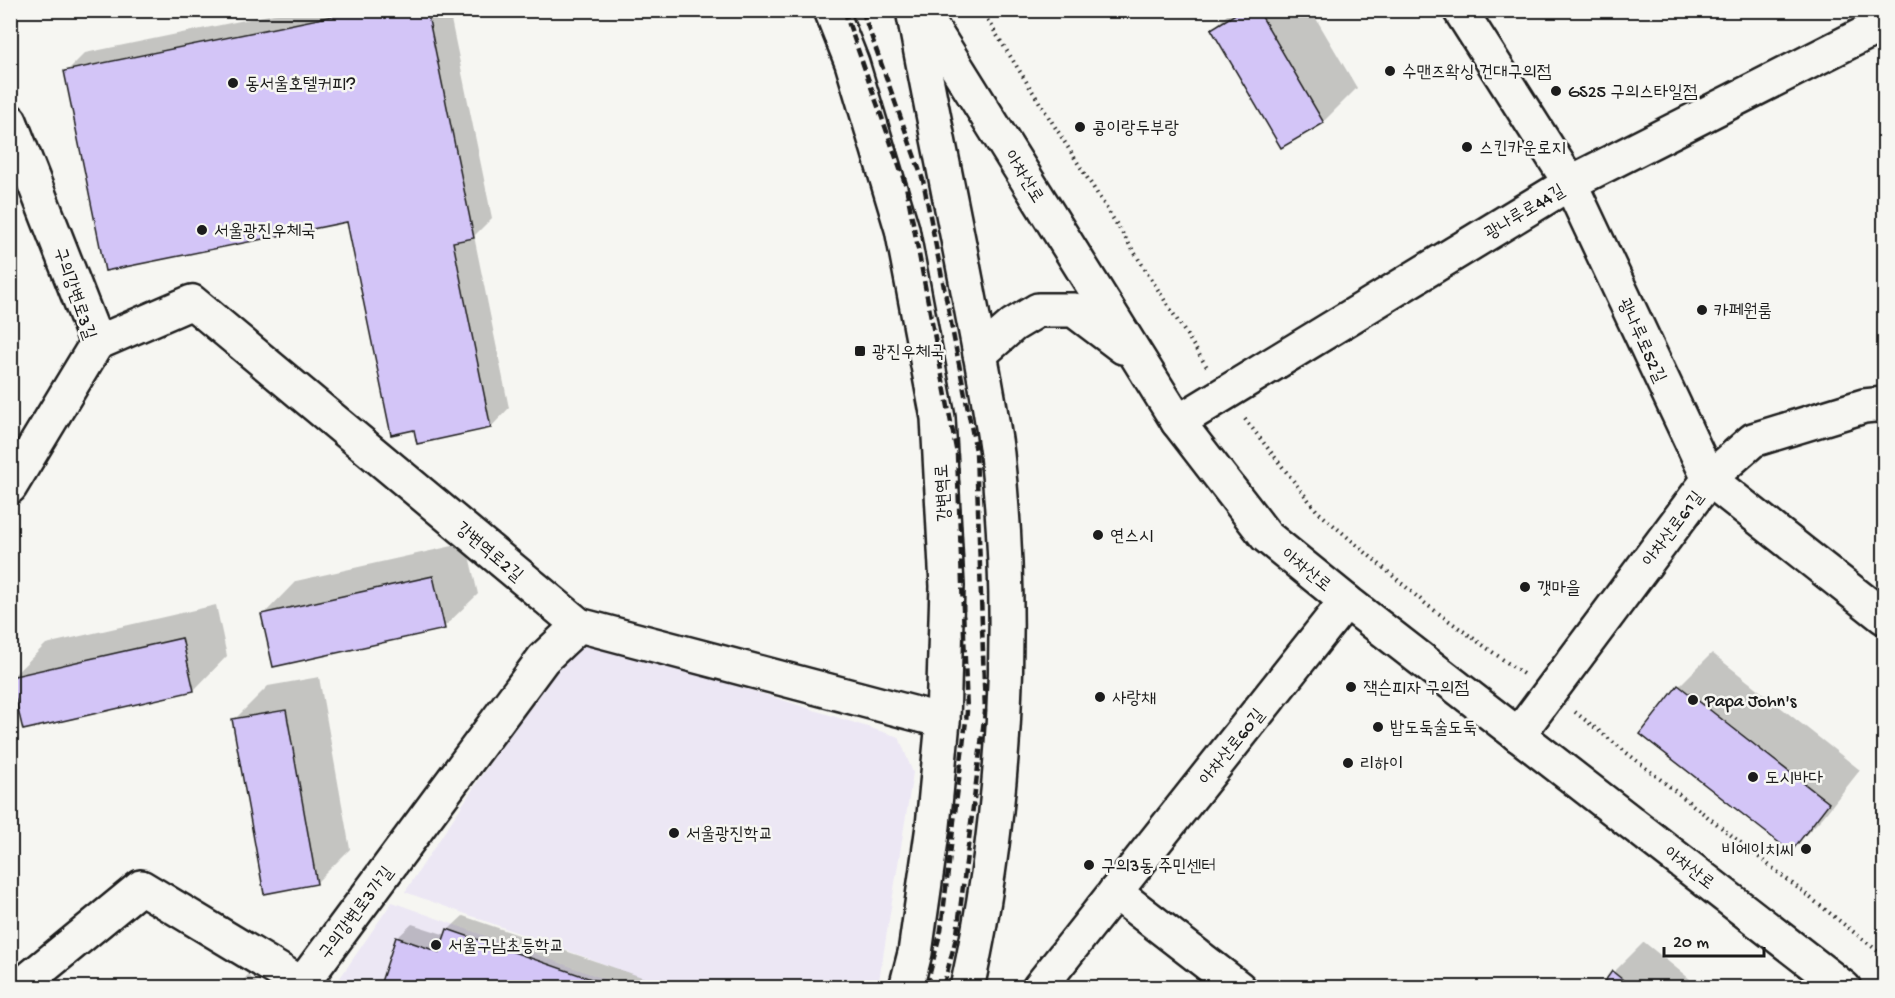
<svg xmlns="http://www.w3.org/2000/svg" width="1895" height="998" font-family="'Gochi Hand','Poor Story',sans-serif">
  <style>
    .built { fill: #ece7f4 }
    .shadow { fill: #0003 }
    .building { fill: #d3c5f7; stroke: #1c1c1c; stroke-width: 1.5 }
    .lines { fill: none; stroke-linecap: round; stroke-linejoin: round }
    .street-casing { stroke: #1c1c1c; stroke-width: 38 }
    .secondary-casing { stroke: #1c1c1c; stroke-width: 38 }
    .path { stroke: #1c1c1c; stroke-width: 4; stroke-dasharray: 1.5 4.5; stroke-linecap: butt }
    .street { stroke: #f6f6f2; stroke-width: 33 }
    .secondary { stroke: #f6f6f2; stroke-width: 33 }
    .rail { stroke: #1c1c1c; stroke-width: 4.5; stroke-dasharray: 9 4.5; stroke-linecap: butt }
    .poi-dot { fill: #1c1c1c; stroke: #f6f6f2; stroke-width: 2 }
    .labels { text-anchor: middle; stroke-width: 5; stroke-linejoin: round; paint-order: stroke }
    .poi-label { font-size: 18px; fill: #1c1c1c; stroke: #f6f6f2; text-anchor: start }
    .street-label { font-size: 18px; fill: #1c1c1c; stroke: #f6f6f2 }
  </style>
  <rect width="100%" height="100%" fill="#f6f6f2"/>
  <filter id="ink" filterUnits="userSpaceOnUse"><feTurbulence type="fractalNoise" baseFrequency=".0167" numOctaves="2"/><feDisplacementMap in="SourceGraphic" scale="12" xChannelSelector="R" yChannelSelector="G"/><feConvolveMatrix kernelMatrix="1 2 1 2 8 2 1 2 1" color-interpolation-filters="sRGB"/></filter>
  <g filter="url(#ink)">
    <g class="built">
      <polygon points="593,640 899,737 913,773 878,987 668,987 405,892 563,652"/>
      <polygon points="392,902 626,987 333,988"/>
    </g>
    <g class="shadow">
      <polygon points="293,10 449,10 492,218 474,236 509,408 491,427 348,220 66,72 85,53"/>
      <polygon points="1232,10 1311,10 1357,88 1323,122 1213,29"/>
      <polygon points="466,543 478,594 444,627 263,615 296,581"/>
      <polygon points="216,605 227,656 194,690 12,677 46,644"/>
      <polygon points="1712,653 1860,770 1823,817 1791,850 1642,734 1679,686"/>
      <polygon points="319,677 350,849 316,883 234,720 268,686"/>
      <polygon points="463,916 674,988 380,988 397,938 412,924 446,935 448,930"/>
      <polygon points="1644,942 1701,988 1602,988 1614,972"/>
      <polygon points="248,975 262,988 236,988"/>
    </g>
    <g class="building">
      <polygon points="362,10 427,10 474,238 453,242 491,428 417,444 414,430 391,435 347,222 105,271 64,71"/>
      <polygon points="1242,10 1258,10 1324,123 1281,148 1211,29"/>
      <polygon points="433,576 445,629 273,667 261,614"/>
      <polygon points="182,638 194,691 23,730 10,677"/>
      <polygon points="1678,685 1829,803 1791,852 1640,734"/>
      <polygon points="286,710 317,884 264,894 232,719"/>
      <polygon points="447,929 617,988 379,988 396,937 439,952"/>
      <polygon points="1612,971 1633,988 1600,988"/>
    </g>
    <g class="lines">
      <g class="street-casing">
        <g id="street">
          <polyline points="1460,10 1570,183 1709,479 1884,617"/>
          <polyline points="10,121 97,343 10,487"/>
          <polyline points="97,343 192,302 579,625 943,721"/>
          <polyline points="1178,422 1570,183 1884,24"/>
          <polyline points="1518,735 1709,479 1753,440 1864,406 1884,404"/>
          <polyline points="1115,892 1239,988"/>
          <polyline points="18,988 141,887 302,984 543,659 579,625"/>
          <polyline points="1039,988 1346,601"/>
        </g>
      </g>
      <g class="secondary-casing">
        <g id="secondary">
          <polyline points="831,10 852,63 902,229 938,418 947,586 943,721 933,826 915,953 906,988"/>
          <path d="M913,10C932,113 954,215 973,317C982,363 991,409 997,454C1016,628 1005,817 967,988"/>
          <polyline points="921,10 1178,422 1266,536 1346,601 1844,988"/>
          <polyline points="980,354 1013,325 1038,310 1074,310 1123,347"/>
        </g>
      </g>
      <g class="path">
        <polyline points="981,10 1207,367"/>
        <polyline points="1245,419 1317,511 1427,605 1523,674"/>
        <polyline points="1575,712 1884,956"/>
      </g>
      <use href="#street" class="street"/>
      <use href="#secondary" class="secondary"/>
      <g class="rail">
        <polyline points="844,10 906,186 957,454 967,712 941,930 926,988"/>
        <polyline points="862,10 923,180 976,451 985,712 957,934 943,988"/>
      </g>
    </g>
  </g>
  <g class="poi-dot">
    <circle cx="1390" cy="71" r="6"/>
    <circle cx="233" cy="83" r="6"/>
    <circle cx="1556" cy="91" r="6"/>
    <circle cx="1080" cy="127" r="6"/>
    <circle cx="1467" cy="147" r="6"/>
    <circle cx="202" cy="230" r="6"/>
    <circle cx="1702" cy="310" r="6"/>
    <rect x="854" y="345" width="12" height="12" rx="3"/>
    <circle cx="1098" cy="535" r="6"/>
    <circle cx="1525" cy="587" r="6"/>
    <circle cx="1351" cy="687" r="6"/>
    <circle cx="1100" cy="697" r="6"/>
    <circle cx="1693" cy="700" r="6"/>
    <circle cx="1378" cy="727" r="6"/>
    <circle cx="1348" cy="763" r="6"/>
    <circle cx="1753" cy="777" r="6"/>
    <circle cx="674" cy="833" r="6"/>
    <circle cx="1806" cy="849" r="6"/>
    <circle cx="1089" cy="865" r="6"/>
    <circle cx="436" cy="945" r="6"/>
  </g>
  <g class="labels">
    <g class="poi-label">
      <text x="1402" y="77">수맨즈왁싱 건대구의점</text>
      <text x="245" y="89">동서울호텔커피?</text>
      <text x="1568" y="97">GS25 구의스타일점</text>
      <text x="1092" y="133">콩이랑두부랑</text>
      <text x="1479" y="153">스킨카운로지</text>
      <text x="214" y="236">서울광진우체국</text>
      <text x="1714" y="316">카페원룸</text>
      <text x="872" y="357">광진우체국</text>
      <text x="1110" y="541">연스시</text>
      <text x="1537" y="593">갯마을</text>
      <text x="1363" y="693">잭슨피자 구의점</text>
      <text x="1112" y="703">사랑채</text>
      <text x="1705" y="706">Papa John's</text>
      <text x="1390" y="733">밥도둑술도둑</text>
      <text x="1360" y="769">리하이</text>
      <text x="1765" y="783">도시바다</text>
      <text x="686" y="839">서울광진학교</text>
      <text x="1794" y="855" text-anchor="end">비에이치씨</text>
      <text x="1101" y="871">구의3동 주민센터</text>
      <text x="448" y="951">서울구남초등학교</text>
    </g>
    <g class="street-label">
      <text transform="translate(1025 176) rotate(58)" y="6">아차산로</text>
      <text transform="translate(1524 211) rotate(-31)" y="6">광나루로44길</text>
      <text transform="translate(76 293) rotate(71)" y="6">구의강변로3길</text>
      <text transform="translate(1643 340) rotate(65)" y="6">광나루로52길</text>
      <text transform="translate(942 493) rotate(-93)" y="6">강변역로</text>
      <text transform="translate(1672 528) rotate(-53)" y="6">아차산로61길</text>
      <text transform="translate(490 551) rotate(40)" y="6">강변역로2길</text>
      <text transform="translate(1307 569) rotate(39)" y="6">아차산로</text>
      <text transform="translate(1231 746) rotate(-51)" y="6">아차산로60길</text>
      <text transform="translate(1690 867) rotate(38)" y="6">아차산로</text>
      <text transform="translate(355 912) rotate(-53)" y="6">구의강변로3가길</text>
    </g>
  </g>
  <rect width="1895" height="998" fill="none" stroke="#f6f6f2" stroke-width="36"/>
  <rect x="18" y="18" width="1859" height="962" fill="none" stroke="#1c1c1c" stroke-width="2" filter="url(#ink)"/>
  <path d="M1664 947v9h100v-9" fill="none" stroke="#1c1c1c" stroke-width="3"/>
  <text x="1673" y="947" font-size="18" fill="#1c1c1c" stroke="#f6f6f2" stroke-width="4.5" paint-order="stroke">20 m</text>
</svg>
